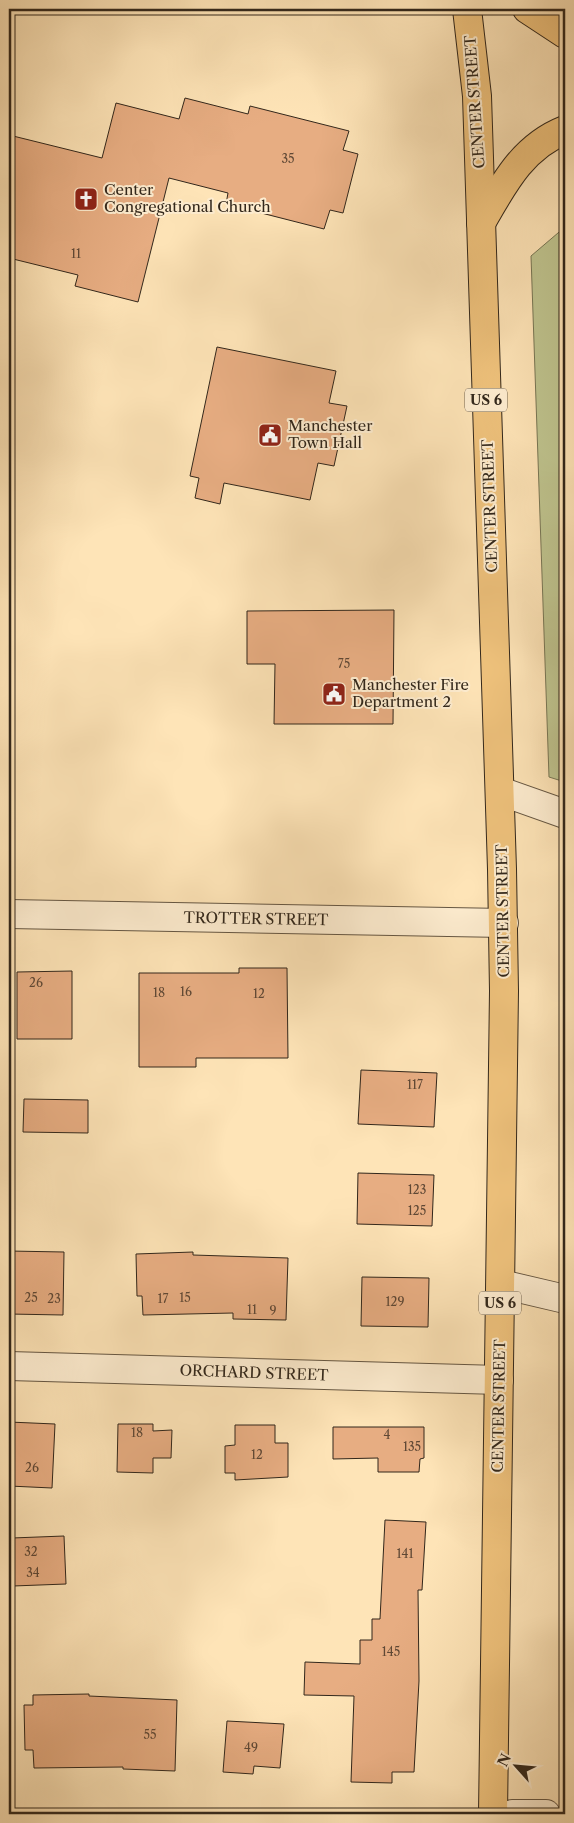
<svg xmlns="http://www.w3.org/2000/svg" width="574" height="1823" font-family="'Libre Caslon Text',serif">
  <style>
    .green { fill: #bfc48f; stroke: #787655 }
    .building { fill: #e7ad82; stroke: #32271b }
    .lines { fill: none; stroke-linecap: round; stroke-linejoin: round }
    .minor-casing { stroke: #655642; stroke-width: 30 }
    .major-casing { stroke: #32271b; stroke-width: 30 }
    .minor { stroke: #feedd0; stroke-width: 28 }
    .major { stroke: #efc27c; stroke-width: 28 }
    .labels { text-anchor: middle; stroke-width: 4; stroke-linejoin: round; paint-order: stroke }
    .number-label { font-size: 12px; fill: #5f4835 }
    .shield { fill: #feedd0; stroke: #6f6251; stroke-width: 1 }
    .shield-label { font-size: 14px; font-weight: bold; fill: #32271b }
    .street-label { font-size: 15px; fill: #32271b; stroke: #feedd0 }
    .poi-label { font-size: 15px; fill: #32271b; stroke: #feedd0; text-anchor: start }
  </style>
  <rect width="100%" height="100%" fill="#fee4b7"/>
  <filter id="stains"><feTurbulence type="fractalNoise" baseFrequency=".004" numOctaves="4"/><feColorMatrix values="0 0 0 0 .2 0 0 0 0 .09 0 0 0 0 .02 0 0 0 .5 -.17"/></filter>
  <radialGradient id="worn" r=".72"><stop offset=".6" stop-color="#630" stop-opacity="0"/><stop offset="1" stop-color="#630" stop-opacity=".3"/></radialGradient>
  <polygon class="green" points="565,227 565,782 549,777 531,256"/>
  <g class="building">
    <polygon points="185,98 248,114 250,106 349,131 343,150 358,154 343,213 330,210 324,229 226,204 228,193 169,178 138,302 75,286 78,275 9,258 9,135 102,158 116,103 179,119"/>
    <polygon points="217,347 336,371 329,403 347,406 334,466 318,463 310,500 224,483 220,504 195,498 199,478 190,476"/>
    <polygon points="394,610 393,724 274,724 275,664 247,664 247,611"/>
    <polygon points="239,968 287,968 288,1058 196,1058 196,1067 139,1067 139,973 239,973"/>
    <polygon points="72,971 72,1039 17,1039 17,972"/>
    <polygon points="361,1070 437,1073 434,1127 358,1124"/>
    <polygon points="24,1099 88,1100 88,1133 23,1132"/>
    <polygon points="358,1173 434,1175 432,1226 357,1224"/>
    <polygon points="9,1251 64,1252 63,1315 9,1314"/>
    <polygon points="193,1252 193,1255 288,1258 286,1320 233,1319 233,1313 143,1315 142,1296 137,1296 136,1254"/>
    <polygon points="362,1277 429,1278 428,1327 361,1326"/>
    <polygon points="9,1422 55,1424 52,1488 9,1486"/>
    <polygon points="118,1424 153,1424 153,1431 172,1430 171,1458 153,1458 153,1473 117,1472"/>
    <polygon points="235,1425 275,1425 275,1443 288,1443 288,1477 235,1480 235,1473 225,1473 225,1446 235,1445"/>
    <polygon points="333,1427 424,1427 424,1458 420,1459 419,1472 378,1472 378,1458 333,1459"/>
    <polygon points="385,1520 426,1522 422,1590 418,1590 419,1681 414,1772 392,1772 392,1783 351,1782 354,1696 304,1695 305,1662 360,1664 360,1640 372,1640 372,1619 380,1619"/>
    <polygon points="64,1536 66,1584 13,1586 12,1538"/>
    <polygon points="89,1694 89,1696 177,1700 175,1771 123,1769 123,1767 34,1768 33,1750 25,1750 24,1705 33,1705 33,1695"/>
    <polygon points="227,1721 284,1724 280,1768 254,1766 253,1774 223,1772"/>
  </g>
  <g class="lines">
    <g class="minor-casing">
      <g id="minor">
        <polyline points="500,791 565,814"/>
        <polyline points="9,914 504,923"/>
        <polyline points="501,1284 565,1299"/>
        <polyline points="9,1366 499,1380"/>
        <polyline points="512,1814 546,1814"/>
      </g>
    </g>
    <g class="major-casing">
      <g id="major">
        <polyline points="467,9 477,96 502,869 504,991 493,1814"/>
        <polyline points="527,9 565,34"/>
        <path d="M481,223C503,185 522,147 565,130"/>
      </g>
    </g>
    <use href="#minor" class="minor"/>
    <use href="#major" class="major"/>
  </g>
  <defs>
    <g id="church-square" transform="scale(1.25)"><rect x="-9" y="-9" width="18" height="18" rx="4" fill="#8f2418" stroke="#feedd0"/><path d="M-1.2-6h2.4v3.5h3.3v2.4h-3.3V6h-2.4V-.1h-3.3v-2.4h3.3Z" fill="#fff"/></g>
    <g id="civic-square" transform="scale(1.25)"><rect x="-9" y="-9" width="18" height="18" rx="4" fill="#8f2418" stroke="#feedd0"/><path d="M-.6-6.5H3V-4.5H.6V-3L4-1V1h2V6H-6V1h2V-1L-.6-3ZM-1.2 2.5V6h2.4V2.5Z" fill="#fff"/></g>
  </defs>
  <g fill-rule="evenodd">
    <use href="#church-square" x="86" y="199"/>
    <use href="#civic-square" x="270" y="435"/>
    <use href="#civic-square" x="334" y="694"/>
  </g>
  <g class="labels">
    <g class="number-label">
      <text x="288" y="163">35</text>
      <text x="76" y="258">11</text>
      <text x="344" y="668">75</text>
      <text x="36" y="987">26</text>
      <text x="186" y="996">16</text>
      <text x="159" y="997">18</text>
      <text x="259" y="998">12</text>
      <text x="415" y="1089">117</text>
      <text x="417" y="1194">123</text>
      <text x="417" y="1215">125</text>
      <text x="31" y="1302">25</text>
      <text x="185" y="1302">15</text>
      <text x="54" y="1303">23</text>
      <text x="163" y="1303">17</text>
      <text x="395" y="1306">129</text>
      <text x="252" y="1314">11</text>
      <text x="273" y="1315">9</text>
      <text x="137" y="1437">18</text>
      <text x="387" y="1439">4</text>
      <text x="412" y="1451">135</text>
      <text x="257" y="1459">12</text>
      <text x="32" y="1472">26</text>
      <text x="31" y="1556">32</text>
      <text x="405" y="1558">141</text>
      <text x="33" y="1577">34</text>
      <text x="391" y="1656">145</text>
      <text x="150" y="1739">55</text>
      <text x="251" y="1752">49</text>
    </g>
    <g class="shield">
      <rect x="465" y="388.5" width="42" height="23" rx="4"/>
      <rect x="479" y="1291.5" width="42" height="23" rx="4"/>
    </g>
    <g class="shield-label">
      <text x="486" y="405">US 6</text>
      <text x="500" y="1308">US 6</text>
    </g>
    <g class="street-label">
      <text transform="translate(475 102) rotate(-94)" y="5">CENTER STREET</text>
      <text transform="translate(490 506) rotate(-92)" y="5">CENTER STREET</text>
      <text transform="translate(503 911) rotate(-91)" y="5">CENTER STREET</text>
      <text transform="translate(256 919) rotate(1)" y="5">TROTTER STREET</text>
      <text transform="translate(254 1373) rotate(2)" y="5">ORCHARD STREET</text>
      <text transform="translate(499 1406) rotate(-89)" y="5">CENTER STREET</text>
    </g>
    <g class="poi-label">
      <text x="104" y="195">Center<tspan x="104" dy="17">Congregational Church</tspan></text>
      <text x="288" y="431">Manchester<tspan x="288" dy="17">Town Hall</tspan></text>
      <text x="352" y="690">Manchester Fire<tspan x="352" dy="17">Department 2</tspan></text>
    </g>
  </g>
  <rect width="574" height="1823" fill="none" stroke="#fee4b7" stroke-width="30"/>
  <rect x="10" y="10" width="554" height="1803" fill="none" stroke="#32271b" stroke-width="2.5"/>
  <rect x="15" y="15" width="544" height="1793" fill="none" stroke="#32271b"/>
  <g transform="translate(516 1766) rotate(297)" stroke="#feedd0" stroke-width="4" paint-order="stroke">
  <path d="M0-4L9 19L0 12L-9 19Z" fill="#32271b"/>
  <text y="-8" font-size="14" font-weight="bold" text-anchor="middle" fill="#32271b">N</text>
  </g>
  <rect width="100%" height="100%" filter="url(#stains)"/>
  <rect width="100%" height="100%" fill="url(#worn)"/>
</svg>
